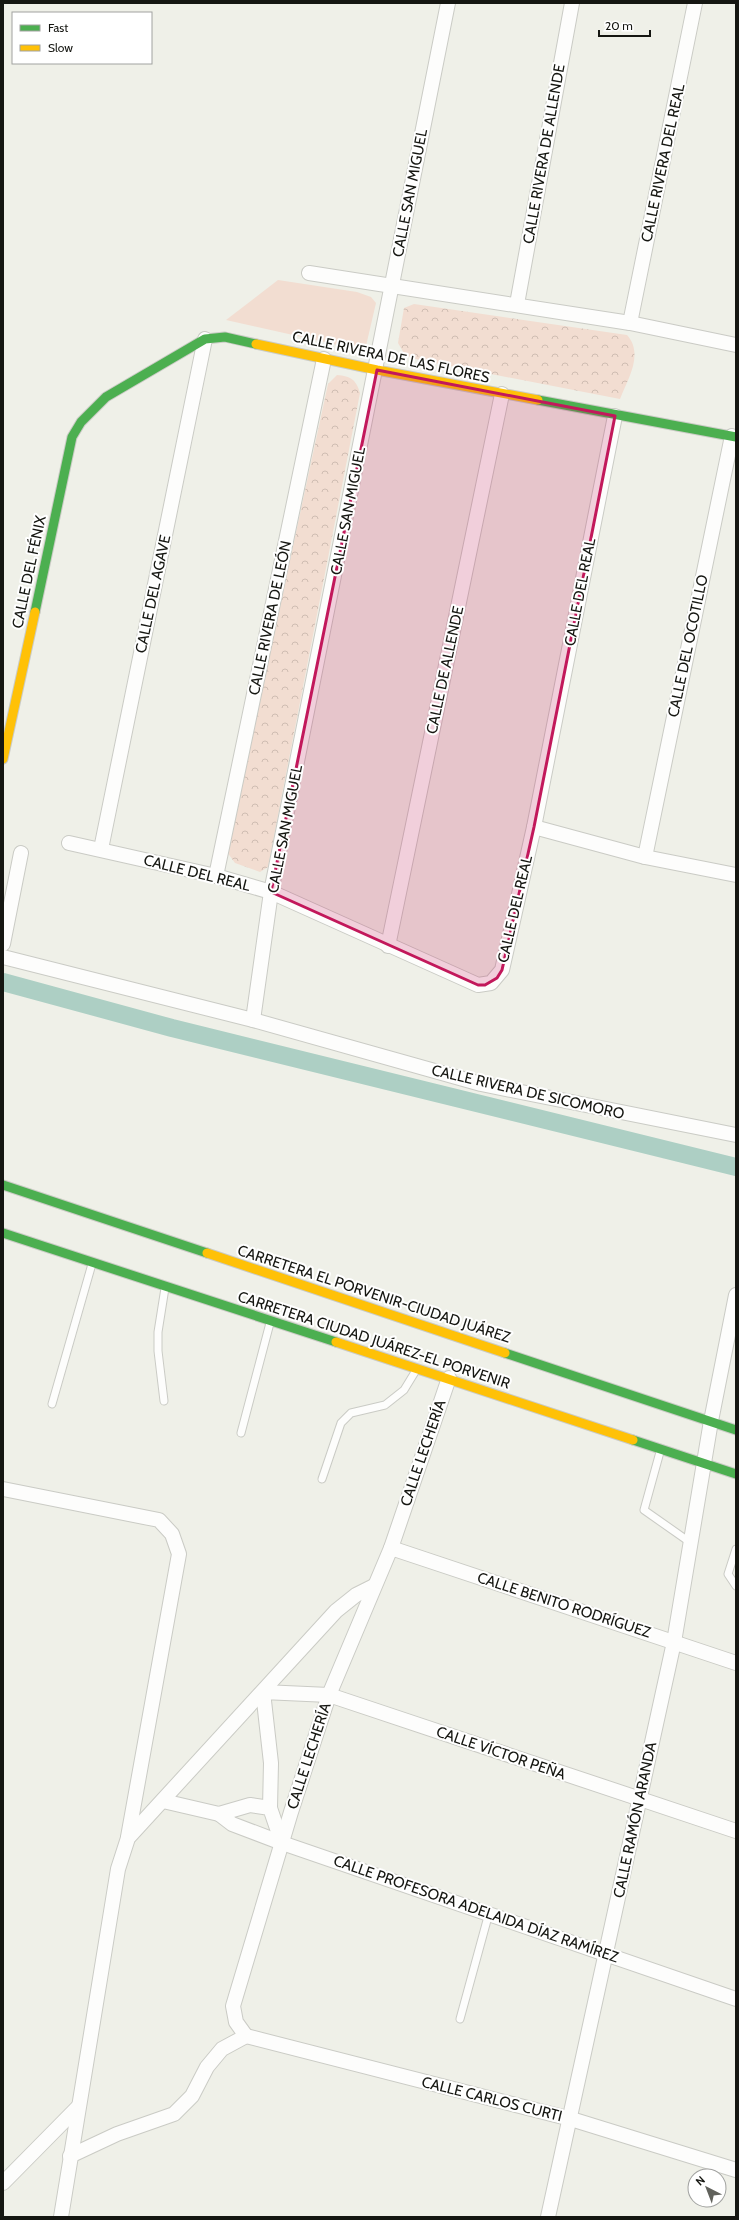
<svg xmlns="http://www.w3.org/2000/svg" width="739" height="2220" font-family="Cabin,sans-serif">
  <style>
    .grass { fill: #f2ddd1 }
    .park { fill: url(#park-crowns) }
    .lines { fill: none; stroke-linecap: round; stroke-linejoin: round }
    .canal { stroke: #adcfc4; stroke-width: 18 }
    .lane-casing { stroke: #cacbc5; stroke-width: 9 }
    .street-casing { stroke: #cacbc5; stroke-width: 16 }
    .fast-casing { stroke: #cacbc5; stroke-width: 11 }
    .slow-casing { stroke: #cacbc5; stroke-width: 11 }
    .lane { stroke: #fdfdfc; stroke-width: 7 }
    .street { stroke: #fdfdfc; stroke-width: 14 }
    .fast { stroke: #4caf50; stroke-width: 9 }
    .slow { stroke: #ffc107; stroke-width: 9 }
    .marked { fill: #c2185b; fill-opacity: 0.2; stroke: #c2185b; stroke-width: 3; stroke-linejoin: round }
    .labels { text-anchor: middle; stroke-width: 4; stroke-linejoin: round; paint-order: stroke }
    .street-label { font-size: 15px; fill: #151611; stroke: #fff }
  </style>
  <defs>
    <pattern id="park-crowns" width="20" height="18" patternUnits="userSpaceOnUse"><rect width="20" height="18" fill="#f2ddd1"/><path d="M2 6a3 3 0 1 1 6 0M12 15a3 3 0 1 1 6 0" fill="none" stroke="#cfbdb2"/></pattern>
  </defs>
  <rect width="100%" height="100%" fill="#eff0e8"/>
  <polygon class="grass" points="278,280 357,292 371,297 376,303 366,346 351,348 226,320"/>
  <g class="park">
    <path d="M414,304L627,335C644,354 628,379 620,399L419,360L405,355L398,343L404,308Z"/>
    <path d="M337,375C351,376 356,380 360,393L268,867L260,872L235,863L227,852L328,384Z"/>
  </g>
  <g class="lines">
    <polyline class="canal" points="3,982 172,1028 736,1167"/>
    <g class="lane-casing">
      <g id="lane">
        <polyline points="164,1401 158,1351 158,1332 165,1288"/>
        <polyline points="52,1404 92,1264"/>
        <polyline points="241,1433 270,1323"/>
        <polyline points="660,1452 644,1510 691,1543"/>
        <polyline points="322,1479 341,1423 351,1413 385,1405 404,1390 415,1372"/>
        <polyline points="736,1549 728,1574 736,1586"/>
        <polyline points="460,2019 489,1913"/>
      </g>
    </g>
    <g class="street-casing">
      <g id="street">
        <polyline points="309,273 630,323 736,345"/>
        <polyline points="517,304 572,3"/>
        <polyline points="630,323 695,3"/>
        <polyline points="534,827 645,857 736,875"/>
        <polyline points="69,843 216,876 271,892 478,985 491,983 502,970 534,827 615,416"/>
        <polyline points="101,849 205,339"/>
        <polyline points="645,857 732,436"/>
        <polyline points="216,876 324,359"/>
        <polyline points="3,944 21,853"/>
        <polyline points="388,946 502,394"/>
        <polyline points="3,957 253,1020 481,1084 736,1135"/>
        <polyline points="253,1020 271,892 448,3"/>
        <polyline points="3,1489 159,1520 172,1534 179,1554 128,1837"/>
        <polyline points="391,1548 736,1663"/>
        <polyline points="163,1801 219,1814 250,1805 270,1808 282,1843"/>
        <polyline points="270,1808 271,1763 263,1692 329,1695 736,1831"/>
        <polyline points="219,1814 232,1824 282,1843 736,1999"/>
        <polyline points="246,2036 571,2119 736,2170"/>
        <polyline points="70,2156 117,2134 174,2114 192,2096 207,2067 222,2049 246,2036 236,2022 233,2006 291,1812 329,1695 391,1548 449,1378"/>
        <polyline points="3,2183 78,2107"/>
        <polyline points="61,2217 118,1869 128,1838 336,1611 356,1595 374,1586"/>
        <polyline points="548,2217 674,1642 711,1421 736,1295"/>
      </g>
    </g>
    <g class="fast-casing">
      <g id="fast">
        <polyline points="538,400 736,437"/>
        <polyline points="35,612 72,437 81,422 106,397 205,339 225,337 256,344"/>
        <polyline points="3,1185 207,1253"/>
        <polyline points="3,1233 336,1342"/>
        <polyline points="505,1353 736,1430"/>
        <polyline points="633,1440 736,1474"/>
      </g>
    </g>
    <g class="slow-casing">
      <g id="slow">
        <polyline points="256,344 377,370 538,400"/>
        <polyline points="3,759 35,612"/>
        <polyline points="207,1253 505,1353"/>
        <polyline points="336,1342 633,1440"/>
      </g>
    </g>
    <use href="#lane" class="lane"/>
    <use href="#street" class="street"/>
    <use href="#fast" class="fast"/>
    <use href="#slow" class="slow"/>
  </g>
  <path class="marked" d="M377,370L615,416L534,827L502,970L497,978L485,985H478L271,892Z"/>
  <g class="labels">
    <g class="street-label">
      <text transform="translate(544 154) rotate(-80)" y="5">CALLE RIVERA DE ALLENDE</text>
      <text transform="translate(663 163) rotate(-78)" y="5">CALLE RIVERA DEL REAL</text>
      <text transform="translate(410 193) rotate(-79)" y="5">CALLE SAN MIGUEL</text>
      <text transform="translate(391 357) rotate(12)" y="5">CALLE RIVERA DE LAS FLORES</text>
      <text transform="translate(348 511) rotate(-79)" y="5">CALLE SAN MIGUEL</text>
      <text transform="translate(29 572) rotate(-78)" y="5">CALLE DEL FÉNIX</text>
      <text transform="translate(580 592) rotate(-79)" y="5">CALLE DEL REAL</text>
      <text transform="translate(153 594) rotate(-78)" y="5">CALLE DEL AGAVE</text>
      <text transform="translate(270 618) rotate(-78)" y="5">CALLE RIVERA DE LEÓN</text>
      <text transform="translate(688 646) rotate(-78)" y="5">CALLE DEL OCOTILLO</text>
      <text transform="translate(445 670) rotate(-78)" y="5">CALLE DE ALLENDE</text>
      <text transform="translate(285 829) rotate(-79)" y="5">CALLE SAN MIGUEL</text>
      <text transform="translate(197 873) rotate(14)" y="5">CALLE DEL REAL</text>
      <text transform="translate(515 909) rotate(-77)" y="5">CALLE DEL REAL</text>
      <text transform="translate(528 1092) rotate(13)" y="5">CALLE RIVERA DE SICOMORO</text>
      <text transform="translate(374 1294) rotate(18)" y="5">CARRETERA EL PORVENIR-CIUDAD JUÁREZ</text>
      <text transform="translate(374 1340) rotate(18)" y="5">CARRETERA CIUDAD JUÁREZ-EL PORVENIR</text>
      <text transform="translate(423 1453) rotate(-71)" y="5">CALLE LECHERÍA</text>
      <text transform="translate(564 1605) rotate(18)" y="5">CALLE BENITO RODRÍGUEZ</text>
      <text transform="translate(501 1753) rotate(19)" y="5">CALLE VÍCTOR PEÑA</text>
      <text transform="translate(309 1756) rotate(-72)" y="5">CALLE LECHERÍA</text>
      <text transform="translate(635 1820) rotate(-78)" y="5">CALLE RAMÓN ARANDA</text>
      <text transform="translate(476 1909) rotate(19)" y="5">CALLE PROFESORA ADELAIDA DÍAZ RAMÍREZ</text>
      <text transform="translate(492 2099) rotate(14)" y="5">CALLE CARLOS CURTI</text>
    </g>
  </g>
  <rect width="739" height="2220" fill="none" stroke="#151611" stroke-width="8"/>
  <rect x="12" y="12" width="140" height="52" fill="#ffffff" stroke="#a1a2a0"/>
  <rect x="20" y="25" width="20" height="6" fill="#4caf50" stroke="#a1a2a0"/>
  <text x="48" y="32" font-size="12" fill="#151611">Fast</text>
  <rect x="20" y="45" width="20" height="6" fill="#ffc107" stroke="#a1a2a0"/>
  <text x="48" y="52" font-size="12" fill="#151611">Slow</text>
  <g transform="translate(707 2188) rotate(318)"><circle r="19" fill="#ffffff" stroke="#a1a2a0"/>
  <path d="M0-3L7 15L0 10L-7 15Z" fill="#61625c"/>
  <text y="-6" font-size="11" font-weight="bold" text-anchor="middle" fill="#151611">N</text>
  </g>
  <path d="M599 30v6h51v-6" fill="none" stroke="#151611" stroke-width="2"/>
  <text x="605" y="30" font-size="12" fill="#151611" stroke="#ffffff" stroke-width="3" paint-order="stroke">20 m</text>
</svg>
